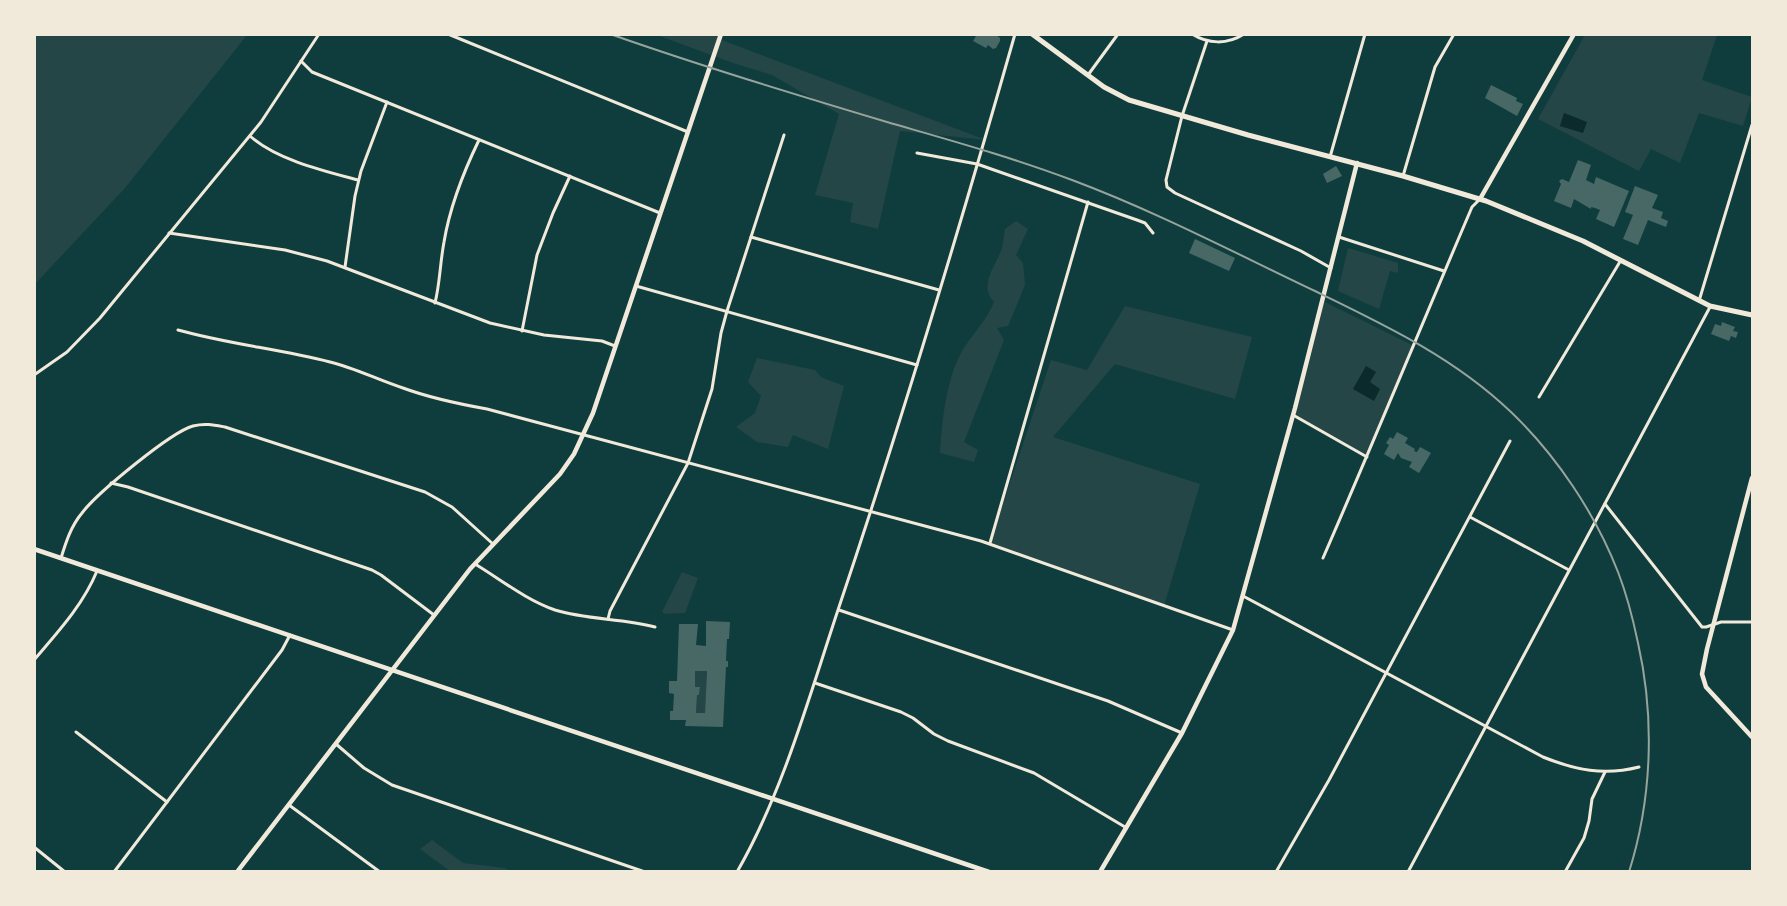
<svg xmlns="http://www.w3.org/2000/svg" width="1787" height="906" font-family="'Libre Baskerville',serif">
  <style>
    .green { fill: #244646 }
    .water { fill: #0a2a2b }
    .building { fill: #486865; fill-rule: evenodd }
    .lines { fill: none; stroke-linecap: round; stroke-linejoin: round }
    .minor { stroke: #f1e9da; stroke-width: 3 }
    .tertiary { stroke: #f1e9da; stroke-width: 4.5 }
    .secondary { stroke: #f1e9da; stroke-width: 4.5 }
    .primary { stroke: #f1e9da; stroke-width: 5 }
    .rail { stroke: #97a49c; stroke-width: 2 }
  </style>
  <rect width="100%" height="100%" fill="#0f3d3e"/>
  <g class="green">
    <polygon points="35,34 247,35 125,188 35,284"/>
    <polygon points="657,35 723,35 722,40 986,140 900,131 878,229 850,222 853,203 815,195 839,114 772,75 733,63"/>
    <polygon points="1585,35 1717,35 1702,80 1752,97 1743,126 1699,113 1680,163 1651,149 1639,171 1538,119"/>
    <path d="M1016,221L1028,229L1016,255L1023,263L1025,285L1008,326L997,328L1004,340L964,442L978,450L974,462L940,453C942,422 946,381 961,353C971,335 986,322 994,302C978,285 996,266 1002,248C1003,242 1004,235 1005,229Z"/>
    <polygon points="1348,248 1398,263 1398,273 1390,271 1379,309 1338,291"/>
    <polygon points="1323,301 1414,346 1367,457 1293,414"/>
    <polygon points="1125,306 1252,337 1235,399 1115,364 1053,437 1200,484 1164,606 990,543 1051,360 1087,370"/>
    <polygon points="757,358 815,370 821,377 844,386 828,449 793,435 788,447 757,442 736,427 755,413 761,396 748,382"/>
    <polygon points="682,572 698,578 685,613 665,614 662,612"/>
    <polygon points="695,671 707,671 705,713 696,713 697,695 699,695 700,688 695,687"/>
    <polygon points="432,840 463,863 504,868 512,871 450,871 420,849"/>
  </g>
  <g class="water">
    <polygon points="1564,113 1587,122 1583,133 1560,126"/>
    <polygon points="1366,366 1376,372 1370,382 1380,389 1374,401 1353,389"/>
  </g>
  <g class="building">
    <polygon points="972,34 995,34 1000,38 1000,41 996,48 993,49 988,45 986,48 973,41 976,36"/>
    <polygon points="1491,85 1517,98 1516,101 1523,104 1517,116 1485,98"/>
    <polygon points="1578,160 1591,165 1586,180 1594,184 1596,177 1629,191 1614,227 1596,219 1600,210 1595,208 1591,207 1591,209 1574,199 1571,208 1554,201 1561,184 1559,181 1562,179 1569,182"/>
    <polygon points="1336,166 1342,176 1327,183 1323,174"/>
    <polygon points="1635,186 1658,195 1652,208 1663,212 1661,218 1668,221 1666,227 1648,220 1638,245 1623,239 1633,215 1625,212"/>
    <polygon points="1195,239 1235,258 1229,271 1189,253"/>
    <polygon points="1722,322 1735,327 1733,331 1738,332 1736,338 1731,336 1729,341 1711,334 1715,324 1721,326"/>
    <polygon points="1397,432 1408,438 1405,443 1415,449 1414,451 1417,452 1420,447 1431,453 1419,473 1409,467 1412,462 1401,458 1398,453 1394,460 1384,454 1389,445 1386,443 1390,437 1393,439"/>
    <path d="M706,621L730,622L729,639H727L726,661H728V667H726L723,727L685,726L686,720H670V711H673L674,694L669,693V681H677L679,624H698L696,645L706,646ZM695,671H707L705,713H696L697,695H699L700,687H695Z"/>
  </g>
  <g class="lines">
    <g class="minor">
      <polyline points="448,34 688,132"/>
      <path d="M1192,34C1208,44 1227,45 1244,34"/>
      <polyline points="1207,41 1182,116 1166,180 1167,187 1175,193 1301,251 1331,268"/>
      <polyline points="301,61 312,72 660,213"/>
      <polyline points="1088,75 1118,34"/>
      <path d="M250,136C277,160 324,171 358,180"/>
      <polyline points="917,153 977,164 1137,220 1145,223 1153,233"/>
      <polyline points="1330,157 1365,34"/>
      <polyline points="1403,176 1435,67 1454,34"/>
      <polyline points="169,233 285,250 327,261 490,323 544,335 602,341 615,346"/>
      <polyline points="751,237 939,290"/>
      <polyline points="1339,237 1444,271"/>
      <polyline points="345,267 355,196 361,171 387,102"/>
      <polyline points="636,286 917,365"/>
      <polyline points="1699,301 1752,125"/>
      <path d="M435,303C440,283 440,263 444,242C450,206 463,173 479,140"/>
      <path d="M178,330C228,344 279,349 330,362C355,368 378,380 403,388C430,398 459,404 487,409L981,541L1233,630"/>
      <polyline points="522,331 537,255 553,213 570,176"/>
      <polyline points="34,375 67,352 100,318 261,122 319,34"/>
      <polyline points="1539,397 1621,260"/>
      <polyline points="1293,415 1367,457"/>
      <polyline points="111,483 128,487 372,570 381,575 434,615"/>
      <polyline points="1605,504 1702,627 1706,627 1721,622 1752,622"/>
      <polyline points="1470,517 1569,570"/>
      <polyline points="990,543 1088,202"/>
      <path d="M61,558C66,542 71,526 82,513C97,493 171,432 193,426C205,423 214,425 225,427L425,492L452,507L493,544"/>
      <path d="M1323,558C1374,441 1422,324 1472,207L1480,199"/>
      <path d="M475,564C500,579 526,600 555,610C587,620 622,618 655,627"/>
      <path d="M1243,596L1543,757C1575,770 1604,776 1639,767"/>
      <polyline points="839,610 1108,701 1182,733"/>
      <polyline points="608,619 610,611 688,463 712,389 721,333 727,311 784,135"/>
      <path d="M34,660C58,632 83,605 97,571"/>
      <polyline points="815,683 901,712 913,718 934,734 948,741 1034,773 1125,827"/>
      <polyline points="76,732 167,802"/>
      <polyline points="336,744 364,768 392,785 645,872"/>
      <polyline points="289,805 380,872"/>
      <polyline points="34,847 65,872"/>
      <polyline points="114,872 282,650 290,635"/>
      <path d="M737,872C783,792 809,697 838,610C902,420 960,227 1015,34"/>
      <polyline points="1276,872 1329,780 1510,441"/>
      <polyline points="1408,872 1710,307"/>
      <polyline points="1565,872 1584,838 1589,821 1592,799 1605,772"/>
    </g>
    <g class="tertiary">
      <polyline points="1752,478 1707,649 1702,674 1706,687 1752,737"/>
      <polyline points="237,872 470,569 560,474 574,454 593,413 721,34"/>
    </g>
    <g class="secondary">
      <polyline points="1480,199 1574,34"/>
      <polyline points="34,549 989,872"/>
      <polyline points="1100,872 1182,733 1233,630 1295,408 1357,163"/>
    </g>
    <polyline class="primary" points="1032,34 1104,87 1129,100 1248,135 1403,176 1486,201 1583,241 1710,306 1752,315"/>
    <path class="rail" d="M610,34C701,66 794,94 887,122C949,140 1011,157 1072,180C1155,211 1235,253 1315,291C1385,325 1455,358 1511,412C1556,455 1595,513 1618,572C1627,595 1633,619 1638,643C1655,718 1652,799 1629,872"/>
  </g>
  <rect width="1787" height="906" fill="none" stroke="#f1e9da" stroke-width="72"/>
</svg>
